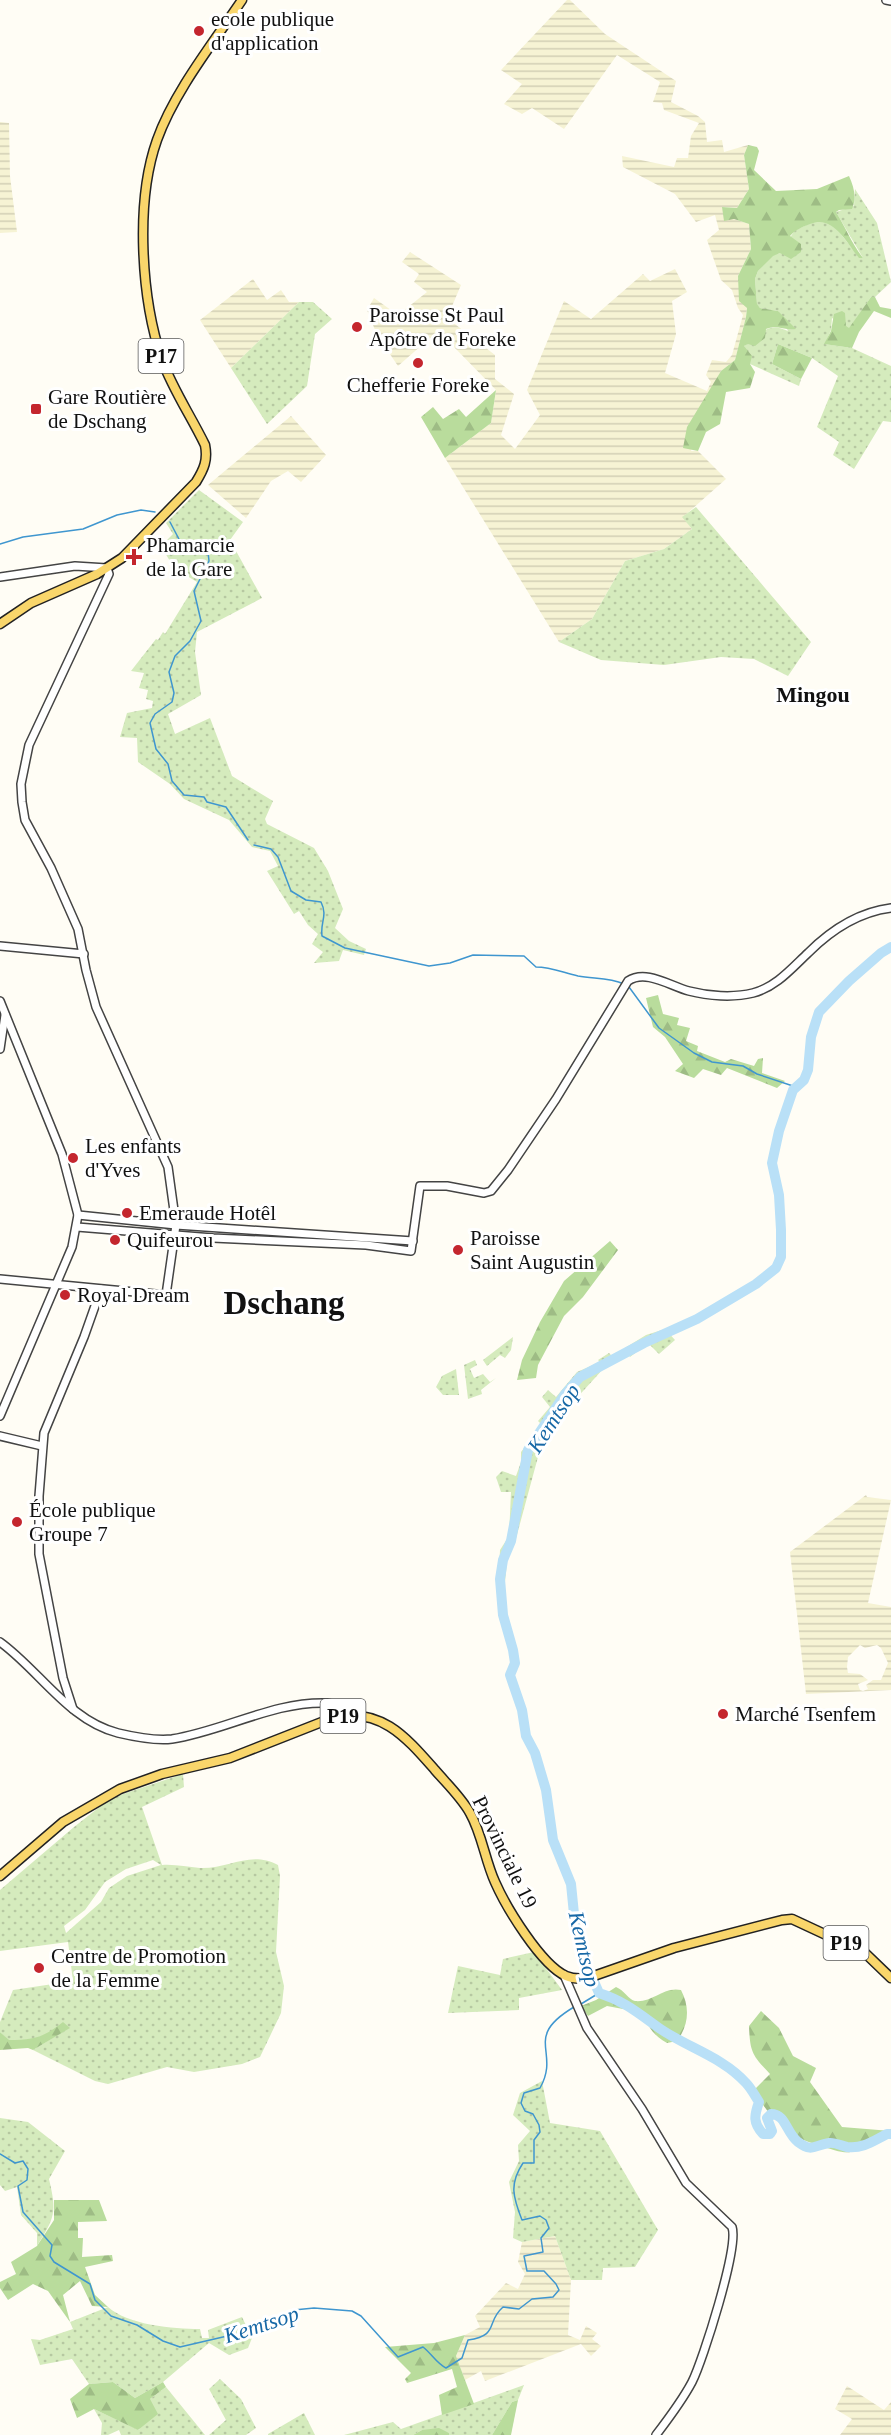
<svg xmlns="http://www.w3.org/2000/svg" width="891" height="2435" font-family="Georgia,serif">
  <style>
    .farmland { fill: url(#farmland-rules); fill-rule: evenodd }
    .grass { fill: url(#grass-dots); fill-rule: evenodd }
    .forest { fill: url(#forest-firs) }
    .lines { fill: none; stroke-linecap: round; stroke-linejoin: round }
    .stream { stroke: #3f96cf; stroke-width: 1.5 }
    .river { stroke: #b9e0f7; stroke-width: 10 }
    .minor-casing { stroke: #444; stroke-width: 10 }
    .major-casing { stroke: #222; stroke-width: 11 }
    .minor { stroke: #fff; stroke-width: 7 }
    .major { stroke: #f9d66b; stroke-width: 8 }
    .poi-dot { fill: #c4262e; stroke: #fff; stroke-width: 2 }
    .labels { text-anchor: middle; stroke-width: 6; stroke-linejoin: round; paint-order: stroke }
    .shield { fill: #fff; stroke: #585858; stroke-width: 1.5 }
    .shield-label { font-size: 20px; font-weight: bold; fill: #111 }
    .poi-label { font-size: 21px; fill: #111; stroke: #fff; text-anchor: start }
    .street-label { font-size: 21px; fill: #111; stroke: #fff }
    .neighbourhood-label { font-size: 22px; font-weight: bold; fill: #111; stroke: #fff }
    .water-label { font-size: 22px; font-style: italic; fill: #1768a6; stroke: #fff }
    .town-label { font-size: 33px; font-weight: bold; fill: #111; stroke: #fff }
  </style>
  <defs>
    <pattern id="farmland-rules" width="6" height="5" patternUnits="userSpaceOnUse" patternTransform="scale(1.5)"><rect width="6" height="5" fill="#f6f3d4"/><path d="M0 2.5h6" fill="none" stroke="#d2cfb5"/></pattern>
    <pattern id="grass-dots" width="8" height="8" patternUnits="userSpaceOnUse" patternTransform="scale(1.5)"><rect width="8" height="8" fill="#d5ebbd"/><path d="M2 2h.1M6 6h.1" fill="none" stroke="#b6c8a1" stroke-width="1.8" stroke-linecap="round"/></pattern>
    <pattern id="forest-firs" width="22" height="20" patternUnits="userSpaceOnUse" patternTransform="scale(1.5)"><rect width="22" height="20" fill="#b9dc9c"/><path d="M5 1l3.5 6h-7zM16 11l3.5 6h-7z" fill="#9ebc85"/></pattern>
  </defs>
  <rect width="100%" height="100%" fill="#fffdf5"/>
  <g class="farmland">
    <polygon points="567,0 570,0 605,34 676,81 671,102 698,116 705,122 707,142 722,140 724,152 748,145 744,155 749,189 737,208 722,207 734,219 749,224 751,249 738,276 747,308 746,317 735,360 721,371 708,395 691,451 698,451 726,479 683,517 692,529 664,549 625,561 592,619 559,642 445,458 491,423 496,390 454,347 430,338 398,366 377,335 367,310 374,298 398,315 427,292 414,282 419,274 402,262 410,252 461,285 447,318 495,355 495,379 514,394 501,435 515,449 540,415 527,390 564,301 591,319 643,274 650,281 675,269 687,292 672,301 676,334 665,373 707,391 711,382 706,375 712,360 726,362 732,355 743,315 738,308 732,290 721,280 707,240 719,230 715,215 696,222 675,194 623,167 622,156 674,167 677,158 688,158 691,136 699,123 664,110 662,103 653,102 660,82 617,55 564,129 532,108 522,114 504,104 522,84 501,70"/>
    <polygon points="0,122 9,123 10,176 17,232 0,233"/>
    <polygon points="253,279 267,300 281,290 289,302 299,302 231,368 200,320"/>
    <polygon points="291,416 326,455 301,482 288,471 271,481 246,518 208,485"/>
    <path d="M866,1495L867,1497L891,1500L868,1603L891,1607V1690L806,1694L790,1552ZM860,1645L865,1648L877,1645L881,1648L888,1663L881,1680H873L866,1685L868,1689L863,1691L860,1690L858,1684L868,1680L860,1674L848,1673L847,1667L848,1657Z"/>
    <polygon points="555,2236 571,2280 568,2335 580,2340 586,2326 597,2333 592,2339 601,2346 591,2356 581,2344 485,2381 481,2371 465,2380 456,2356 465,2335 480,2327 475,2316 506,2283 518,2289 525,2274 518,2262 522,2242"/>
    <polygon points="847,2386 884,2410 891,2402 891,2435 840,2435 852,2419 835,2409"/>
  </g>
  <g class="grass">
    <path d="M855,189L877,223L891,282L875,297H871L849,329L832,318L831,330L825,344L852,348L891,366V422L883,421L854,469L833,455L839,442L817,427L838,376L812,358L778,344L772,364L801,379L799,386L750,364L744,346C762,335 765,321 788,331L778,311L760,308L757,305L755,279L758,271L773,255L780,253L795,230L818,220L825,221L836,228L859,257L863,258L836,212L854,206Z"/>
    <polygon points="299,302 313,302 332,319 315,334 307,386 267,424 231,368"/>
    <polygon points="199,490 243,522 230,540 262,598 197,632 195,652 201,695 168,714 175,734 210,718 232,776 273,801 265,819 267,824 314,848 328,871 343,909 335,928 349,941 366,949 364,955 343,950 339,961 314,963 323,952 312,944 318,934 308,925 299,911 294,914 267,871 278,866 270,851 252,847 229,820 184,799 170,784 138,762 137,738 120,737 127,713 152,708 153,701 146,699 148,690 139,688 144,673 131,671 156,639 158,640 163,632 165,634 197,582 174,568 161,546 173,534 166,523"/>
    <polygon points="696,507 811,642 788,676 754,659 721,657 664,665 601,660 559,642 592,619 625,561 664,549 692,529 682,517"/>
    <polygon points="665,1329 675,1340 659,1354 648,1343 630,1357 628,1354 604,1368 574,1401 568,1398 538,1457 515,1542 508,1553 504,1591 498,1589 500,1550 509,1536 511,1492 501,1492 496,1477 502,1471 516,1476 521,1462 521,1452 542,1425 538,1421 550,1407 542,1397 548,1390 556,1397 577,1372 600,1362 598,1360 609,1353 612,1356 646,1335"/>
    <polygon points="513,1337 511,1350 505,1358 500,1355 487,1366 483,1360"/>
    <polygon points="475,1360 477,1365 470,1369 474,1378 483,1374 490,1382 496,1378 481,1390 482,1394 468,1399 464,1365"/>
    <polygon points="456,1369 459,1395 443,1395 436,1387 442,1376"/>
    <path d="M183,1774L184,1787L142,1807L162,1865C175,1864 187,1867 200,1868C229,1869 250,1850 278,1865L280,1876L276,1952L284,1986L281,2013L260,2057L242,2064L194,2072L167,2067L108,2084L95,2081L33,2050L69,2028L50,2033L32,2040H8L0,2032V2022L13,1990L73,1981L68,1942L0,1951V1890L74,1827L111,1798ZM153,1860L161,1865L127,1876L109,1888L101,1902L66,1933L64,1926L85,1910L105,1882L126,1869Z"/>
    <polygon points="534,1952 562,1990 519,1998 519,2010 448,2013 458,1966 500,1975 503,1959"/>
    <polygon points="542,2081 550,2123 600,2131 658,2230 635,2267 603,2268 602,2280 571,2280 555,2236 522,2242 513,2238 515,2212 509,2182 519,2161 518,2145 530,2131 513,2115 520,2093"/>
    <path d="M0,2118L28,2122L65,2151L49,2179C57,2213 55,2217 37,2246V2233L21,2215L17,2187L5,2191L0,2185Z"/>
    <path d="M108,2307C128,2325 173,2329 200,2329L202,2338H209L208,2330L242,2317L252,2338L248,2348L229,2355L209,2343L163,2382L135,2398L113,2382L89,2384L72,2359L40,2365L31,2339L40,2340L73,2329L70,2322Z"/>
    <polygon points="220,2379 241,2399 256,2428 246,2435 209,2435 226,2420 209,2389"/>
    <polygon points="524,2385 518,2400 512,2402 492,2435 449,2435 449,2433 422,2430 413,2435 344,2435 393,2422 401,2429"/>
    <polygon points="166,2387 205,2435 121,2435 119,2430 108,2435 101,2435 102,2423 94,2409 139,2430 150,2399"/>
    <polygon points="304,2413 315,2435 268,2435 268,2434"/>
  </g>
  <g class="forest">
    <path d="M748,145L757,147L759,151L754,170L776,191L817,189L849,176C854,187 857,198 852,209L839,210L836,212C846,228 852,244 863,258H859C846,242 833,214 810,224C802,227 795,230 790,236L801,244V252L791,259L780,253L773,256L758,271L755,279L757,304L760,308L778,311L796,329C785,331 776,324 766,329L765,338L755,346L748,344L744,346L752,356L750,364L755,372L750,388L726,392L720,424L706,432L698,451L683,448L687,427L721,371L735,360L746,317L747,308L739,301L738,276L751,249L749,224L734,219L724,221L722,207L737,208L749,189L744,155Z"/>
    <polygon points="871,297 875,297 880,307 891,309 891,318 874,311 859,332 852,348 824,344 831,331 834,314 842,311 845,313 846,326 849,328"/>
    <polygon points="778,344 812,358 801,379 772,364"/>
    <polygon points="496,390 491,423 445,458 421,417 433,407 443,419 459,409 466,417"/>
    <polygon points="658,995 663,1014 679,1018 677,1025 690,1028 686,1041 698,1046 697,1051 725,1062 731,1059 754,1066 758,1059 763,1058 762,1073 785,1081 777,1088 727,1068 721,1075 703,1069 694,1078 675,1071 683,1064 665,1037 653,1027 646,998"/>
    <polygon points="610,1241 618,1250 583,1297 564,1316 538,1365 536,1378 517,1380 522,1360 540,1322 564,1281"/>
    <path d="M616,1987C624,1990 629,2000 635,2001C652,2003 664,1986 681,1990C690,2007 689,2025 677,2041L667,2043C650,2033 650,2026 639,2012L607,2006L588,2016L581,2006L596,2000Z"/>
    <path d="M761,2011L779,2028L793,2056L816,2068L810,2082L842,2127L891,2131V2137L885,2135C851,2154 854,2158 816,2144C808,2142 801,2140 795,2134C787,2127 786,2118 779,2111L769,2113L753,2091L770,2074C752,2055 750,2052 749,2026Z"/>
    <path d="M63,2022L70,2028L33,2050L28,2048L0,2050V2032L9,2040C33,2040 43,2038 63,2022Z"/>
    <polygon points="54,2200 99,2200 107,2221 78,2222 78,2238 83,2238 82,2257 112,2255 113,2261 85,2267 95,2295 108,2307 92,2306 80,2281 63,2295 70,2322 48,2291 33,2284 8,2300 0,2288 0,2282 16,2274 11,2262 37,2246 54,2220"/>
    <polygon points="465,2335 456,2356 474,2404 442,2415 439,2395 457,2387 452,2369 407,2383 405,2379 411,2373 385,2347 434,2343"/>
    <polygon points="113,2382 135,2398 163,2382 166,2387 150,2399 158,2414 138,2430 94,2409 77,2418 70,2399 89,2384"/>
    <polygon points="518,2400 511,2435 492,2435 512,2402"/>
    <polygon points="439,2428 449,2433 449,2435 413,2435 422,2430"/>
  </g>
  <g class="lines">
    <g class="stream">
      <polyline points="170,522 181,543 208,552 209,561 194,591 201,621 190,641 175,656 169,672 174,693 172,702 155,714 150,723 156,749 168,764 172,781 184,795 204,797 207,802 226,807 248,840"/>
      <polyline points="0,544 23,537 83,529 117,515 141,510 155,512"/>
      <path d="M254,845L271,849L278,857L291,891L306,900L321,902C328,916 320,922 322,936L345,948L429,966L450,963L473,955L524,956L536,967C551,967 564,973 578,976C594,979 609,977 624,984"/>
      <polyline points="629,987 659,1028 694,1053 712,1062 743,1066 757,1074 796,1087"/>
      <polyline points="581,2004 599,1993"/>
      <path d="M0,2154L15,2163L23,2161L28,2169L27,2180L18,2186L23,2212L52,2245L50,2256L54,2262L90,2284L95,2300L111,2316L137,2325L163,2341L180,2347L253,2330L294,2310L314,2308L352,2311L361,2316L398,2357L423,2347C431,2353 437,2364 446,2368L462,2358L468,2340C500,2335 485,2323 503,2307L519,2309L532,2299L553,2297L559,2290L556,2284L544,2271H527L524,2256L543,2252L541,2238L549,2228L546,2220L540,2216L522,2220C513,2197 509,2184 523,2163H534V2140L540,2132L539,2125L533,2114L525,2111L521,2103L524,2093L540,2088C561,2051 522,2038 574,2007"/>
    </g>
    <path class="river" d="M891,947L881,953L849,981L819,1012L811,1037L808,1070L804,1080L793,1090L779,1131L772,1163L779,1195L781,1230V1257L776,1268L756,1284L697,1319L644,1343L580,1377L565,1394L528,1450L511,1541L503,1560L500,1579L503,1615L513,1650L515,1663L510,1675L522,1710L526,1736L535,1753L546,1790L553,1840L571,1884L575,1924L581,1952L599,1993C624,2001 638,2013 659,2028C686,2047 723,2057 746,2083C751,2088 755,2096 759,2102C754,2116 753,2123 763,2134H770L772,2131L767,2118L771,2114C786,2114 786,2133 798,2142C813,2153 814,2145 829,2143C834,2142 842,2146 847,2147C863,2149 873,2141 887,2134H891"/>
    <g class="minor-casing">
      <g id="minor">
        <polyline points="886,0 891,1"/>
        <polyline points="0,577 75,566 107,568 109,574 29,745 21,784 22,802 25,820 51,868 78,929 86,970 96,1007 168,1167 176,1225 166,1295 0,1279"/>
        <polyline points="0,946 84,954"/>
        <polyline points="0,1001 62,1154 78,1215 72,1247 0,1416"/>
        <polyline points="0,1049 5,1015"/>
        <polyline points="78,1215 176,1225 413,1241"/>
        <path d="M77,1227L213,1238L366,1245L411,1251L420,1186H447L484,1193L491,1191L508,1170L556,1099L628,981C646,969 670,986 689,991C708,996 733,998 753,993C776,987 791,969 808,953C830,931 859,912 891,908"/>
        <polyline points="0,1436 42,1446"/>
        <path d="M0,1642C39,1670 69,1721 118,1733C135,1737 155,1741 172,1739C224,1731 274,1701 327,1703C337,1704 344,1710 350,1716"/>
        <polyline points="73,1709 63,1678 39,1554 39,1496 44,1433 84,1337 101,1289"/>
        <path d="M564,1975L587,2028L642,2109L686,2183L732,2227C739,2247 703,2360 692,2382C682,2401 669,2418 656,2435"/>
      </g>
    </g>
    <g class="major-casing">
      <g id="major">
        <path d="M0,624L31,603L97,574L122,558L196,482C204,469 208,460 205,445C191,416 173,390 162,360C141,298 135,202 157,140C174,92 213,43 242,0"/>
        <path d="M0,1876L63,1822L120,1789L162,1774L230,1758L332,1718C380,1706 406,1737 435,1770C447,1784 461,1797 470,1813C482,1834 485,1860 495,1882C506,1907 541,1965 566,1976C573,1979 580,1979 588,1978L674,1948L782,1920L792,1919L865,1953L891,1978"/>
      </g>
    </g>
    <use href="#minor" class="minor"/>
    <use href="#major" class="major"/>
  </g>
  <g class="poi-dot">
    <circle cx="199" cy="31" r="6"/>
    <circle cx="357" cy="327" r="6"/>
    <circle cx="418" cy="363" r="6"/>
    <rect x="30" y="403" width="12" height="12" rx="3"/>
    <path d="M131 548h6v6h6v6h-6v6h-6v-6h-6v-6h6z"/>
    <circle cx="73" cy="1158" r="6"/>
    <circle cx="127" cy="1213" r="6"/>
    <circle cx="115" cy="1240" r="6"/>
    <circle cx="458" cy="1250" r="6"/>
    <circle cx="65" cy="1295" r="6"/>
    <circle cx="17" cy="1522" r="6"/>
    <circle cx="723" cy="1714" r="6"/>
    <circle cx="39" cy="1968" r="6"/>
  </g>
  <g class="labels">
    <g class="shield">
      <rect x="138.5" y="339" width="45" height="34" rx="4.5"/>
      <rect x="320.5" y="1699" width="45" height="34" rx="4.5"/>
      <rect x="823.5" y="1926" width="45" height="34" rx="4.5"/>
    </g>
    <g class="shield-label">
      <text x="161" y="363">P17</text>
      <text x="343" y="1723">P19</text>
      <text x="846" y="1950">P19</text>
    </g>
    <g class="poi-label">
      <text x="211" y="26">ecole publique<tspan x="211" dy="24">d'application</tspan></text>
      <text x="369" y="322">Paroisse St Paul<tspan x="369" dy="24">Apôtre de Foreke</tspan></text>
      <text x="418" y="392" text-anchor="middle">Chefferie Foreke</text>
      <text x="48" y="404">Gare Routière<tspan x="48" dy="24">de Dschang</tspan></text>
      <text x="146" y="552">Phamarcie<tspan x="146" dy="24">de la Gare</tspan></text>
      <text x="85" y="1153">Les enfants<tspan x="85" dy="24">d'Yves</tspan></text>
      <text x="139" y="1220">Emeraude Hotêl</text>
      <text x="470" y="1245">Paroisse<tspan x="470" dy="24">Saint Augustin</tspan></text>
      <text x="127" y="1247">Quifeurou</text>
      <text x="77" y="1302">Royal Dream</text>
      <text x="29" y="1517">École publique<tspan x="29" dy="24">Groupe 7</tspan></text>
      <text x="735" y="1721">Marché Tsenfem</text>
      <text x="51" y="1963">Centre de Promotion<tspan x="51" dy="24">de la Femme</tspan></text>
    </g>
    <g class="street-label">
      <text transform="translate(505 1852) rotate(64)" y="7">Provinciale 19</text>
    </g>
    <g class="neighbourhood-label">
      <text x="813" y="702">Mingou</text>
    </g>
    <g class="water-label">
      <text transform="translate(553 1418) rotate(-57)" y="8">Kemtsop</text>
      <text transform="translate(585 1949) rotate(77)" y="8">Kemtsop</text>
      <text transform="translate(261 2324) rotate(-18)" y="8">Kemtsop</text>
    </g>
    <g class="town-label">
      <text x="284" y="1314">Dschang</text>
    </g>
  </g>
</svg>
